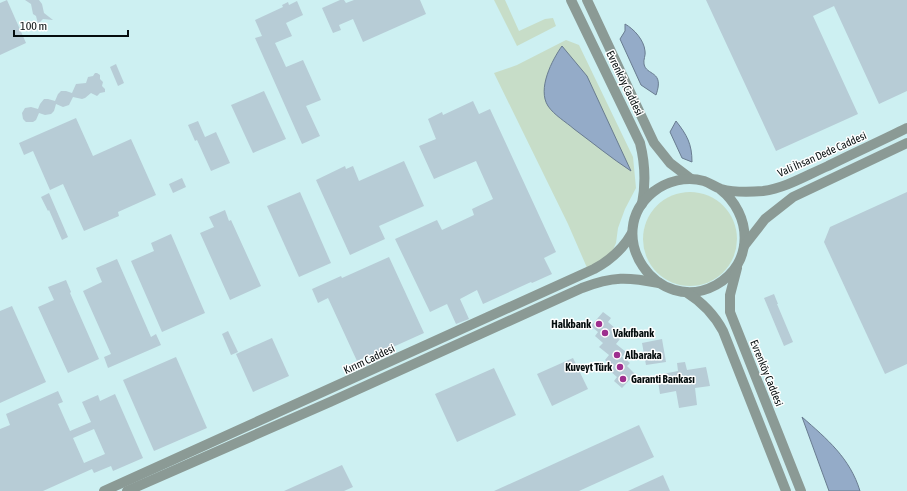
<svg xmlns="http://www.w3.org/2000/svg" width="907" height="491" font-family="'Asap Condensed',sans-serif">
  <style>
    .built { fill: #cdf0f2 }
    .green { fill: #c7ddc8 }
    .water { fill: #94abc8; stroke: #697c90 }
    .building { fill: #b7ccd6; fill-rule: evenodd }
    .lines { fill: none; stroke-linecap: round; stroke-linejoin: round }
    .secondary { stroke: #8b9a95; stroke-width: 10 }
    .poi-dot { fill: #9e2f8e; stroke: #fff; stroke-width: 1.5 }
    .labels { text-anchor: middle; stroke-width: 3; stroke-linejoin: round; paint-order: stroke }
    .street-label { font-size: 11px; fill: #050d0e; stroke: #fff }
    .poi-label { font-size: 11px; font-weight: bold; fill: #050d0e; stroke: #fff; text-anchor: start }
  </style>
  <rect width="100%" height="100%" fill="#e1fafc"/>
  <rect class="built" x="0" y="0" width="907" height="491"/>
  <g class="green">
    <polygon points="494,0 505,0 519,31 545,19 553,18 556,26 517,46"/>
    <polygon points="566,40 579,45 633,157 636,188 625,209 618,228 616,243 612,252 588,270 568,224 494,73 517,65"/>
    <circle cx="690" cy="239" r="47"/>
  </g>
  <g class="water">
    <path d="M625,24C634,29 644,40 645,51C646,55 643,60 644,64C646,76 665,70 656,95L641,85L620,39L625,31Z"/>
    <path d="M562,46L587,76L631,171C611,158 593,143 574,129C566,122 554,115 548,106C537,89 552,60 562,46Z"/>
    <path d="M676,121C687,135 692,144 692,162L682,158L670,132Z"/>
    <path d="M802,417C827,439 850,458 860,491H829Z"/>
  </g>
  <g class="building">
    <polygon points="7,0 26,43 0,55 0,3"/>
    <polygon points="25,0 39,0 42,4 44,13 53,20 43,19 38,24 36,16 33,14 31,4"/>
    <polygon points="340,0 344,0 346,3 354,0 420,0 426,14 363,42 353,19 339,25 341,30 333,33 322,8"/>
    <polygon points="706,0 907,0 907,91 879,104 834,6 813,16 858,114 776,151"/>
    <polygon points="297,1 303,15 286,23 292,36 275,43 286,67 303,60 321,100 306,106 320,136 302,144 255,38 262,36 255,20 283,7 282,5 288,2 289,5"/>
    <polygon points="116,64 124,83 118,86 110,67"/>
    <polygon points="95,73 97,73 100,75 100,79 103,82 102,86 105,89 105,92 100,93 97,96 91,93 85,98 82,99 73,97 69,105 63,107 56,104 54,111 51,114 45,115 39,113 36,120 33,122 26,122 23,119 22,113 25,108 31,107 38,109 40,104 44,99 48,99 55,101 58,94 61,91 66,91 72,93 76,84 86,83 88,77 93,76"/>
    <polygon points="264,91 286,139 253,153 231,105"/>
    <polygon points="473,101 479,114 490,109 556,252 544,258 552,274 532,283 531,282 483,304 477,290 460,299 469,319 456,324 447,304 430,312 395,239 437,220 442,230 474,215 472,209 493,199 476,161 434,179 419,146 436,139 428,119 442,112 443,115"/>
    <polygon points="76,118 93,156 131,139 156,195 118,212 119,216 84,231 63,184 50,190 33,151 24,155 19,143"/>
    <polygon points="198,121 205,137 216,132 230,163 211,171 197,140 195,141 188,125"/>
    <polygon points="404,161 424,206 379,226 385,239 350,255 316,180 345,166 346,169 353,166 359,181"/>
    <polygon points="182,178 186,187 173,193 169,184"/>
    <polygon points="300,192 331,263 299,277 267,206"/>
    <polygon points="907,192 907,364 885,374 824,242 830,227"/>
    <polygon points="49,193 68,237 62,240 49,210 48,211 41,197"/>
    <polygon points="225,210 229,221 231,220 261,286 230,300 200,233 214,227 209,217"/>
    <polygon points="171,234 205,313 162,332 131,261 154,251 151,243"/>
    <polygon points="389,257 424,333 373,356 372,354 357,361 328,298 318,303 312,289 341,276 342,278"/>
    <polygon points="117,259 151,337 156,334 161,345 108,368 104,357 111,354 83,291 102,282 96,268"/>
    <polygon points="66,280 71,292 70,293 99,359 68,373 38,307 54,300 48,287"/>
    <polygon points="774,294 778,304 777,304 793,342 784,346 764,298"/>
    <polygon points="12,306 46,382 0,403 0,311"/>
    <polygon points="603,312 611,318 608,322 616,329 612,333 620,339 616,344 626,352 622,357 630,363 627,366 635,374 622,388 614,381 617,377 610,371 613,367 605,360 609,355 599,347 603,343 595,336 598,332 591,326"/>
    <polygon points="228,331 238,352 231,355 222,334"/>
    <polygon points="272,338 289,376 253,392 236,354"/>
    <polygon points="662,339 666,362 646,365 642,343"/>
    <polygon points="176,357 207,428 154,451 123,380"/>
    <polygon points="573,358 588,389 552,406 537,374"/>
    <polygon points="685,362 687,370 706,367 710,386 695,388 697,405 679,408 676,391 660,394 657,375 678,371 677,363"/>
    <polygon points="494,368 516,415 457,442 435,394"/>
    <path d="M58,391L63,402L58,404L70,431L91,422L82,402L98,395L100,401L115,394L143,458L113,471L111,466L94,473L92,469L43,491H0V429L10,425L6,414ZM94,429L105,454L84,463L73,438Z"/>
    <polygon points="639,425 654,457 579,491 494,491"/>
    <polygon points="342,465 353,487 344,491 284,491"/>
    <polygon points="663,475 670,491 628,491"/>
  </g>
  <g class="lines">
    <g class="secondary">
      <path d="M571,0L640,143C645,163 646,183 642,204"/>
      <polyline points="587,0 654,143 670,163 691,179"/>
      <path d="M720,189C752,214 755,263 716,285C657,317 601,234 653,192C667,181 686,176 704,181C710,183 715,187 721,189C732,192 751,192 763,191C786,188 807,175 828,166C854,153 881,141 907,128"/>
      <polyline points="744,246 765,219 793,197 907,143"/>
      <polyline points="737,268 730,295 730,312 801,491"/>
      <path d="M686,292C702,302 714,314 723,331L786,491"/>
      <path d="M104,491L594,269C611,260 623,249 632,233"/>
      <path d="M127,491L330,402L582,288C613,276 628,277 659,283"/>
    </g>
  </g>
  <g class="poi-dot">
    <circle cx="599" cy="324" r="4"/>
    <circle cx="605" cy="333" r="4"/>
    <circle cx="617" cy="355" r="4"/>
    <circle cx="620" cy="367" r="4"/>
    <circle cx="623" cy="379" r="4"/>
  </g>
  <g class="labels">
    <g class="street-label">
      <text transform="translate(625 83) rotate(64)" y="4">Evrenköy Caddesi</text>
      <text transform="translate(822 154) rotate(-24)" y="4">Vali İhsan Dede Caddesi</text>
      <text transform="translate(369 359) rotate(-25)" y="4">Kırım Caddesi</text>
      <text transform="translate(767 373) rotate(68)" y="4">Evrenköy Caddesi</text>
    </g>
    <g class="poi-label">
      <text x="591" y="328" text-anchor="end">Halkbank</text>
      <text x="613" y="337">Vakıfbank</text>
      <text x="625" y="359">Albaraka</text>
      <text x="612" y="371" text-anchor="end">Kuveyt Türk</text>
      <text x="631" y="383">Garanti Bankası</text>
    </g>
  </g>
  <path d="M14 30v6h114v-6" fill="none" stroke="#050d0e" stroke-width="2"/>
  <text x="20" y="30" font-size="12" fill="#050d0e" stroke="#ffffff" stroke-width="3" paint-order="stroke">100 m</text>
</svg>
